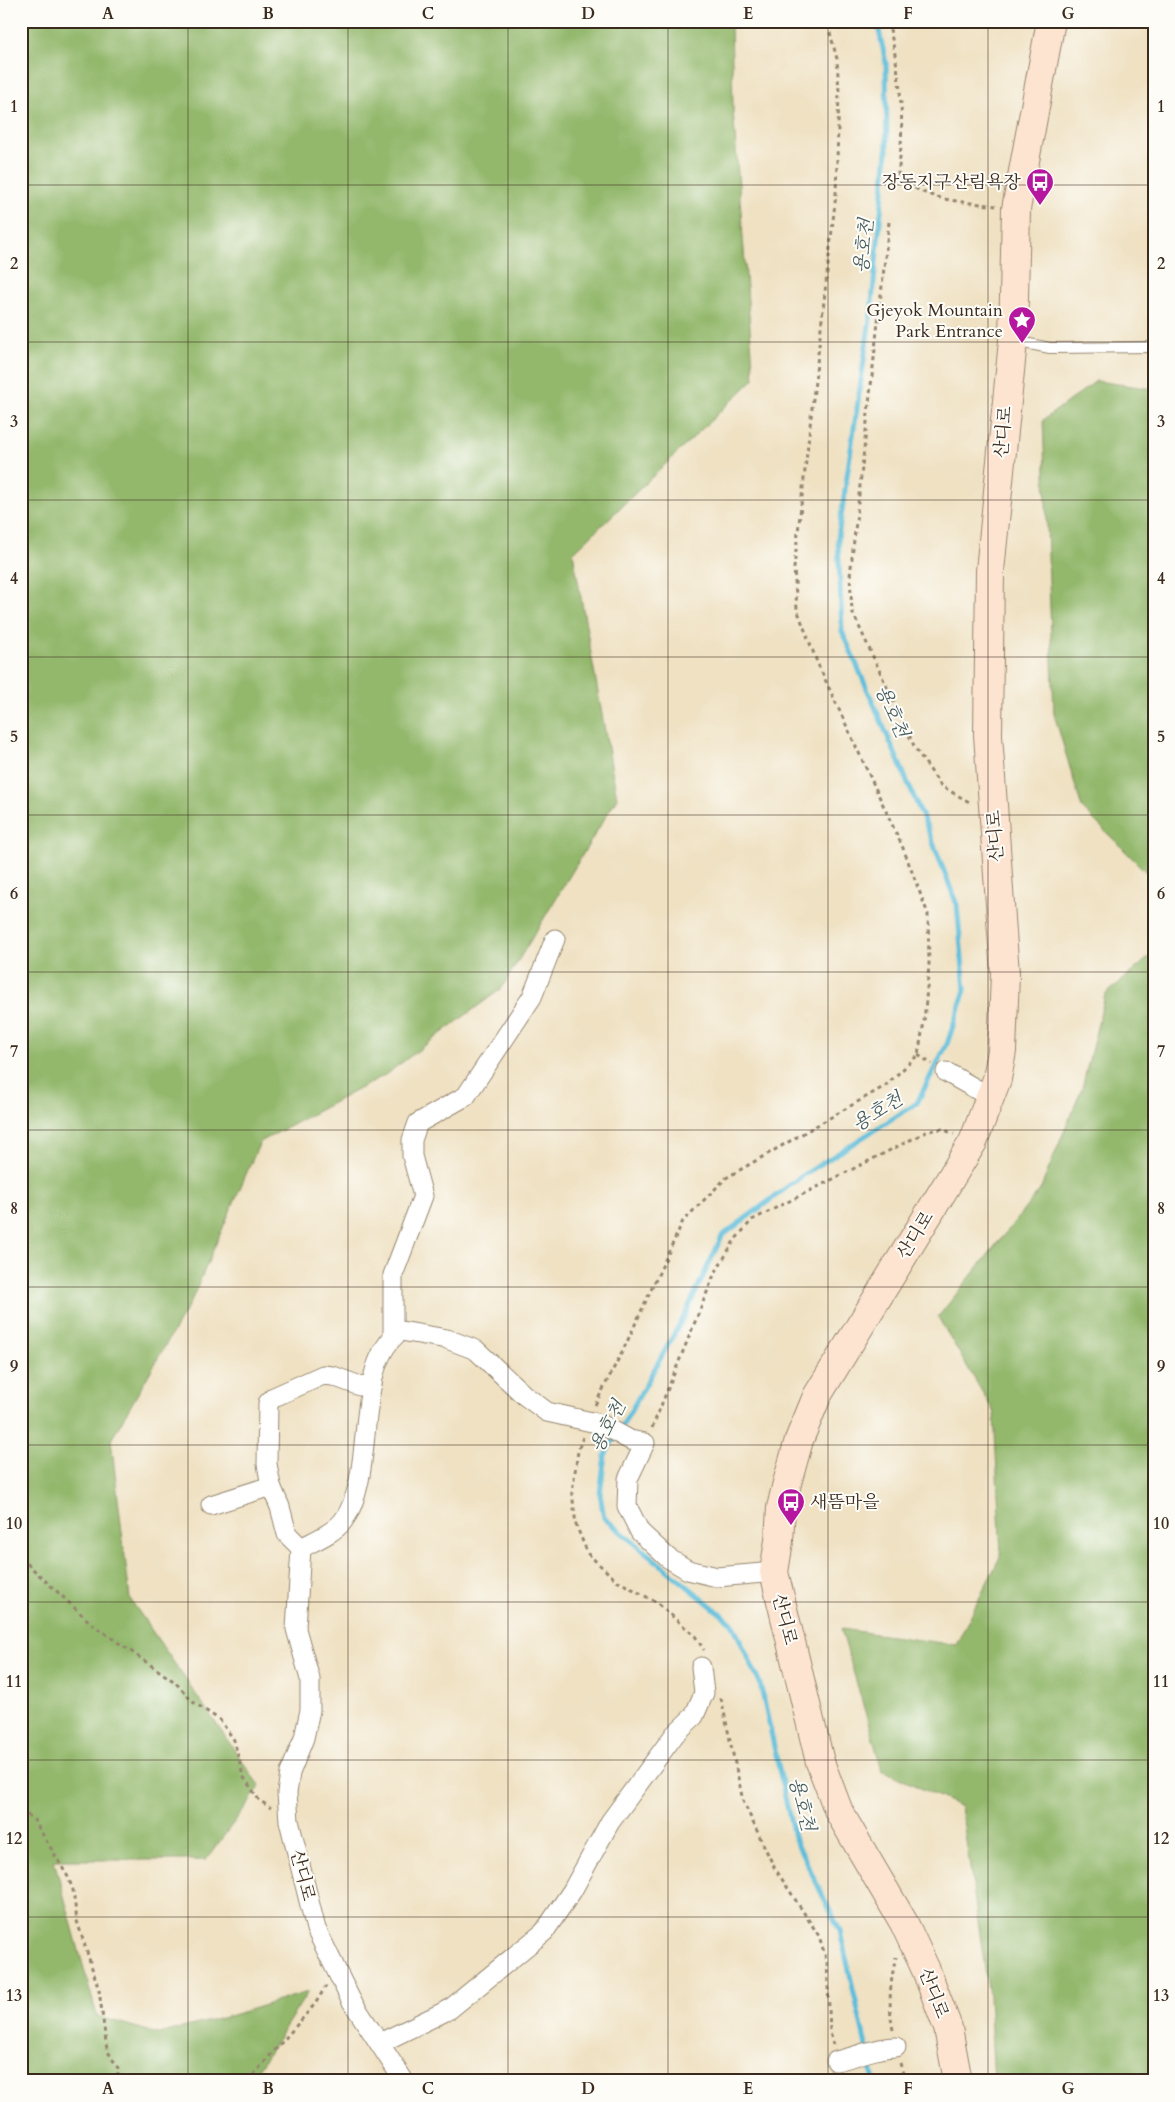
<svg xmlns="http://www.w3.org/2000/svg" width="1175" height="2102" font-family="Cardo,'Noto Serif KR',serif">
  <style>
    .forest { fill: #93b86c; stroke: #677145 }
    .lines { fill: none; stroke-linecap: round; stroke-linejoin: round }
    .stream { stroke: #5cbdda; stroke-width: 5 }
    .lane-casing { stroke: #958670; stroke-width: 12 }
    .street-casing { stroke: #958670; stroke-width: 21 }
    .secondary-casing { stroke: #958670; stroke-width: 30 }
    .path { stroke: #958670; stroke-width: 3; stroke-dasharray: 4 4; stroke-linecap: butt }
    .lane { stroke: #fff; stroke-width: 10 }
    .street { stroke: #fff; stroke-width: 19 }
    .secondary { stroke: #fde4d1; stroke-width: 28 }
    .grid { fill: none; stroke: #3b2a1e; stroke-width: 1; stroke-opacity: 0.55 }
    .labels { text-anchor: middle; stroke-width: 4; stroke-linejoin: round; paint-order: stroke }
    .poi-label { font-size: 18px; fill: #3b2a1e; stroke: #fdfcf7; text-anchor: end }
    .street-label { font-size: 18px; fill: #3b2a1e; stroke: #fdfcf7 }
    .water-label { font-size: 19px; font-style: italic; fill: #475d60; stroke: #fdfcf7 }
    .neatline { fill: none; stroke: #3b2a1e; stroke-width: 2 }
    .grid-label { font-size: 16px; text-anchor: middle; font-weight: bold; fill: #3b2a1e }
  </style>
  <rect width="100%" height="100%" fill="#fdfcf7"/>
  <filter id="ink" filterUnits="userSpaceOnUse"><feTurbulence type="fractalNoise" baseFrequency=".02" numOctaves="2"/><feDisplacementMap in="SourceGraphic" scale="10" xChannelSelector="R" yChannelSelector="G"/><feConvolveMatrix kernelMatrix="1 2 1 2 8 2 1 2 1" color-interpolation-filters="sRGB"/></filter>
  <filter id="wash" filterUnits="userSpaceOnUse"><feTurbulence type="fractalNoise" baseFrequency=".0096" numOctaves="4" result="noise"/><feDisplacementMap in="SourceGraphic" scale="20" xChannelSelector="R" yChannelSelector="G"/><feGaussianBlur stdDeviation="1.12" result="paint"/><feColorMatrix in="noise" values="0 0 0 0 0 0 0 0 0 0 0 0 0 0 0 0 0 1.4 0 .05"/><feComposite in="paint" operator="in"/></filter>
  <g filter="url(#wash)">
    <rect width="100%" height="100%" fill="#efe1c2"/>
    <g class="forest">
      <polygon points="21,21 731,21 733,109 754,379 573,553 617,798 501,989 385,1075 260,1142 192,1299 111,1440 130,1599 260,1787 206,1860 54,1860 97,2016 158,2034 226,2017 308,1992 253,2077 259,2081 21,2081"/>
      <polygon points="1096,381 1154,389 1154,880 1082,808 1054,714 1043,420"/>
      <polygon points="1154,953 1154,2081 994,2081 989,1996 961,1807 882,1770 841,1629 956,1645 1001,1555 994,1412 938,1317 1040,1190 1082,1088 1105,995"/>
    </g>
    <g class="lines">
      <g class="stream">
        <polyline points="620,1430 685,1315 722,1236 802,1176 917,1103 947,1044 965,990 957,905 927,827 842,631 838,538 871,312 887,152 886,63 877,21"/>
        <polyline points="615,1437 605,1455 600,1494 604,1518 732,1623 760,1683 794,1837 840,1931 874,2081"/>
      </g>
    </g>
  </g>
  <g filter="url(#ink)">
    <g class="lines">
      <g class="lane-casing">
        <polyline id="lane" points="1014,341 1050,348 1154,347"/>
      </g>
      <g class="street-casing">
        <g id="street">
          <polyline points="946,1072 990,1097"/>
          <polyline points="393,1336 393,1275 423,1196 412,1156 412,1140 418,1123 466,1096 532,997 555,939"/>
          <polyline points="211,1505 271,1486"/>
          <polyline points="301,1548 287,1534 280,1507 271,1486 267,1464 268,1403 274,1397 323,1375 333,1376 360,1386 372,1384"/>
          <polyline points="380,2043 450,2009 544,1932 572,1891 610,1822 675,1734 694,1716 704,1693 701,1667"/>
          <path d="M836,2061C856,2057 876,2047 896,2047"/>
          <path d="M404,2081L351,2000L316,1929L289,1821L287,1793L290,1773L304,1738L310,1710V1679L296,1629L301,1548C314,1541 334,1533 343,1521C378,1475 351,1364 401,1331L447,1339L476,1350L524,1395L547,1412L601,1424L630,1440L645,1443L628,1479L627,1506L640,1532L668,1558L688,1570L717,1577L774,1572"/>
        </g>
      </g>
      <g class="secondary-casing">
        <polyline id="secondary" points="958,2081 948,2028 926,1970 904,1923 839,1812 820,1762 774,1572 779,1541 781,1508 787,1483 799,1440 817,1396 973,1142 997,1079 1002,1051 1005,974 988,735 990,571 1013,341 1016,209 1051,21"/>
      </g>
      <g class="path">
        <path d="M888,21C900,71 906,122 898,173C920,202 963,201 996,206"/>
        <polyline points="889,222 850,576 852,611 915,748 941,786 971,803"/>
        <polyline points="918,1055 932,1064"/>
        <polyline points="595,1405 626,1344 683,1221 726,1178 885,1086 918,1055 924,1022 929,965 928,914 903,848 817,662 797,609 794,568 836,194 839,92 837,59 827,21"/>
        <polyline points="652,1428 714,1275 734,1241 752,1220 928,1131 942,1129 954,1134"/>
        <polyline points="583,1437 578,1451 572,1492 576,1525 588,1554 616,1580 656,1602 695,1636 704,1650"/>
        <polyline points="21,1558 93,1625 175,1682 193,1702 220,1720 234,1740 243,1776 259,1800 271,1808"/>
        <polyline points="721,1698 743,1801 774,1867 819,1936 827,1962 830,2032 833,2045"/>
        <polyline points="21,1809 34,1820 68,1877 73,1890 77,1921 99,1990 107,2050 119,2070 116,2081"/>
        <path d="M893,2030C888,2005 890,1982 896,1957"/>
        <polyline points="900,2063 905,2081"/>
        <polyline points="248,2081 315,2004 326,1986"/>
      </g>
      <use href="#lane" class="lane"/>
      <use href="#street" class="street"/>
      <use href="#secondary" class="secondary"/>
    </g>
  </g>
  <path class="grid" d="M188,21V2081M348,21V2081M508,21V2081M668,21V2081M828,21V2081M988,21V2081M21,185H1154M21,342H1154M21,500H1154M21,657H1154M21,815H1154M21,972H1154M21,1130H1154M21,1287H1154M21,1445H1154M21,1602H1154M21,1760H1154M21,1917H1154"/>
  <defs>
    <g id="bus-pin" transform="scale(1.4375)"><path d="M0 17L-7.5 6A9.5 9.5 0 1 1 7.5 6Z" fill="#b5179e" stroke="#fdfcf7"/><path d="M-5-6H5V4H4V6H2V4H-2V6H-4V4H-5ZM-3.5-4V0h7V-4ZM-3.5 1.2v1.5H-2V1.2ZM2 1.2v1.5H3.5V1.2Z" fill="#fff"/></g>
    <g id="sight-pin" transform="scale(1.4375)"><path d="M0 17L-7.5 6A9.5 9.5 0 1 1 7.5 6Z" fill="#b5179e" stroke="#fdfcf7"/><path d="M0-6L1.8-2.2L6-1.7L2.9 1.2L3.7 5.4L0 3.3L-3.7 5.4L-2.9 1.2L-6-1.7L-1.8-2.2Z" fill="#fff"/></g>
  </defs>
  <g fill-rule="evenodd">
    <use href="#bus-pin" x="1040" y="182"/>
    <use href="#sight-pin" x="1022" y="320"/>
    <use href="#bus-pin" x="791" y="1502"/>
  </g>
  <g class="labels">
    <g class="poi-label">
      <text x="1021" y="188">장동지구산림욕장</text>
      <text x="1003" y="316">Gjeyok Mountain<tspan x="1003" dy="21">Park Entrance</tspan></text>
      <text x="810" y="1508" text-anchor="start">새뜸마을</text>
    </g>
    <g class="street-label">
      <text transform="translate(1003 432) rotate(-85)" y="6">산디로</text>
      <text transform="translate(995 836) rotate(-94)" y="6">산디로</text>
      <text transform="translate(915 1235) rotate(-58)" y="6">산디로</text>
      <text transform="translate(785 1619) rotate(76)" y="6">산디로</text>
      <text transform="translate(303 1875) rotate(76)" y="6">산디로</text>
      <text transform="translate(934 1993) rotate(69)" y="6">산디로</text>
    </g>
    <g class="water-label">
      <text transform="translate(863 246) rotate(-84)" y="7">용호천</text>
      <text transform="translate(893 711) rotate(66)" y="7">용호천</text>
      <text transform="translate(877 1111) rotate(-32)" y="7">용호천</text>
      <text transform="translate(607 1426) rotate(-63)" y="7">용호천</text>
      <text transform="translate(803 1804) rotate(76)" y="7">용호천</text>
    </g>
  </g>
  <rect width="1175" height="2102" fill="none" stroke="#fdfcf7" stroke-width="55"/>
  <rect x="28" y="28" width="1120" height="2046" class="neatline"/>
  <g class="grid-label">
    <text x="108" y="19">A</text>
    <text x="268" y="19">B</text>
    <text x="428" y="19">C</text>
    <text x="588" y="19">D</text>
    <text x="748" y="19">E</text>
    <text x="908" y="19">F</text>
    <text x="1068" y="19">G</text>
    <text x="14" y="112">1</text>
    <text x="1161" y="112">1</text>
    <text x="14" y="269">2</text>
    <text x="1161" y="269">2</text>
    <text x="14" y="427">3</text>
    <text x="1161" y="427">3</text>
    <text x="14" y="584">4</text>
    <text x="1161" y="584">4</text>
    <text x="14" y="742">5</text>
    <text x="1161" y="742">5</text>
    <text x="14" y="899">6</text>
    <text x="1161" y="899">6</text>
    <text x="14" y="1057">7</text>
    <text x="1161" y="1057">7</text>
    <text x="14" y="1214">8</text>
    <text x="1161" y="1214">8</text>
    <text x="14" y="1372">9</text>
    <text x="1161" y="1372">9</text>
    <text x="14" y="1529">10</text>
    <text x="1161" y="1529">10</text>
    <text x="14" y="1687">11</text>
    <text x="1161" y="1687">11</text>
    <text x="14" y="1844">12</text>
    <text x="1161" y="1844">12</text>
    <text x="14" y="2001">13</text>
    <text x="1161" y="2001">13</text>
    <text x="108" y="2094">A</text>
    <text x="268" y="2094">B</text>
    <text x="428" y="2094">C</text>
    <text x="588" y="2094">D</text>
    <text x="748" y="2094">E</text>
    <text x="908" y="2094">F</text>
    <text x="1068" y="2094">G</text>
  </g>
</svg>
